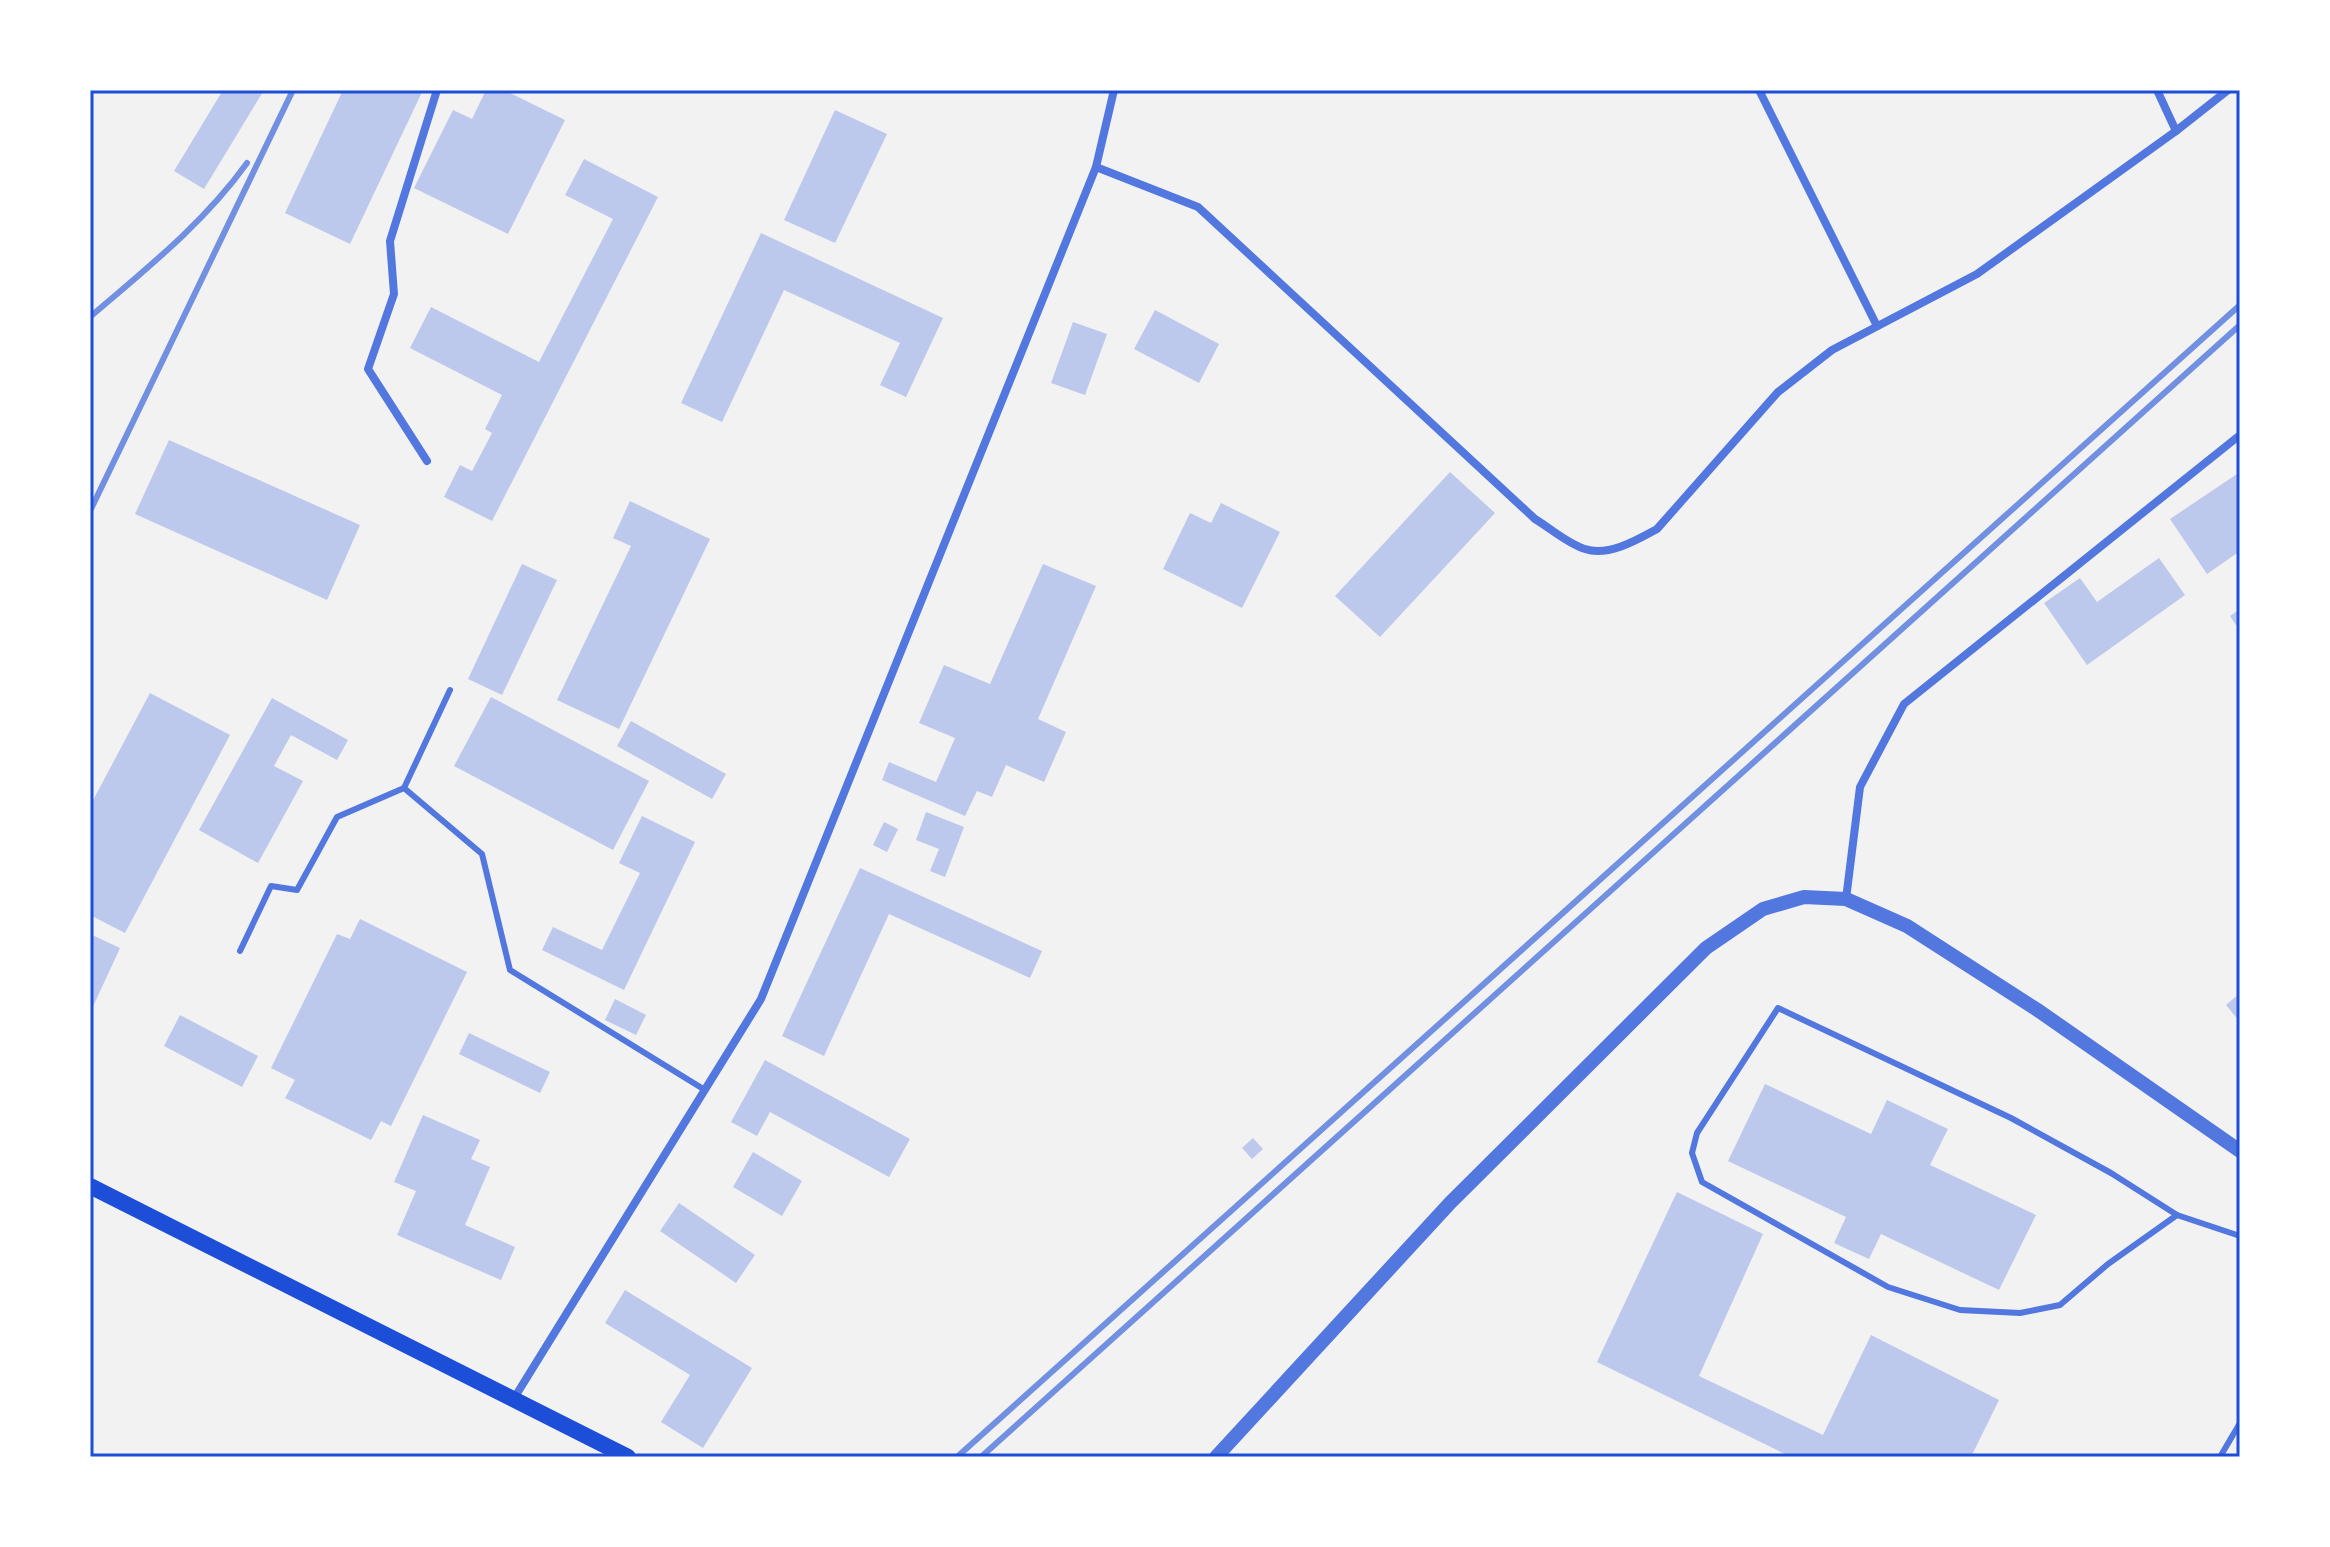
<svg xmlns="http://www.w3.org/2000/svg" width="2330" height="1547" font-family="Roboto,sans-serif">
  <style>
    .building { fill: #bdc9ec }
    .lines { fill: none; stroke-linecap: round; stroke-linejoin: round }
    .service { stroke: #5277de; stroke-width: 6 }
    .minor { stroke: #5277de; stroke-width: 8 }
    .tertiary { stroke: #5277de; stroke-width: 14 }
    .secondary { stroke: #1d4ed8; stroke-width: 16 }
    .rail { stroke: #7290e2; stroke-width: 6 }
    .neatline { fill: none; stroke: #1d4ed8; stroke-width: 3 }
  </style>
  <rect width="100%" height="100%" fill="#f2f2f2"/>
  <g class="building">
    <polygon points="223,90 264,90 204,189 174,171"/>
    <polygon points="343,90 423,90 350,244 285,213"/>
    <polygon points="486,90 504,90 565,120 508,234 414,188 453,110 472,119"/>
    <polygon points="835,110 887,134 835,243 784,220"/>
    <polygon points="584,159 658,197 492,521 444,497 460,465 472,471 492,433 485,429 502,395 410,348 431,307 539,362 613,219 565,195"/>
    <polygon points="761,233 943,318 906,397 880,385 900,343 784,290 722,422 681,403"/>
    <polygon points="1155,310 1219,344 1199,383 1134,349"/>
    <polygon points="1073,322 1107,334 1085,395 1051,383"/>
    <polygon points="169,440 360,525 327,600 135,514"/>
    <polygon points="1450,472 1495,513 1380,637 1335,596"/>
    <polygon points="2240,472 2240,551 2207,574 2170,519"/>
    <polygon points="630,501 710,539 619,729 557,700 631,546 613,538"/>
    <polygon points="1221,503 1280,532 1242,608 1163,569 1190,513 1211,523"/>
    <polygon points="2159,558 2185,595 2087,665 2044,603 2080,578 2097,602"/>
    <polygon points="522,564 557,580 502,695 468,679"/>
    <polygon points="1043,564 1096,586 1038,719 1066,732 1044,782 1006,765 992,797 977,791 965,816 882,780 889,762 936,782 955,738 919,723 944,665 990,684"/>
    <polygon points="2240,609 2240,631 2230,616"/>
    <polygon points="150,693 230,735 125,933 90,915 90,806"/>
    <polygon points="491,697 649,781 613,850 454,766"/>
    <polygon points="272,698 348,740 337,760 291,735 274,766 303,781 258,863 199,830"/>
    <polygon points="631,721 726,774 712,799 617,746"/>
    <polygon points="926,812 964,827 945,877 930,871 939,849 916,840"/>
    <polygon points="642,816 695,842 624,990 542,950 553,927 602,950 640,873 619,863"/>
    <polygon points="884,822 898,829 887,852 873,845"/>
    <polygon points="860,868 1042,951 1030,978 889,914 824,1056 782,1036"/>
    <polygon points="360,919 467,972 391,1126 381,1121 371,1140 285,1098 295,1080 271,1068 337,934 350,939"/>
    <polygon points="90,934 120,948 90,1013"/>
    <polygon points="2240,993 2240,1022 2226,1005"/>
    <polygon points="615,999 646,1015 636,1035 605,1020"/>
    <polygon points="180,1015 258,1056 242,1087 164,1046"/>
    <polygon points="469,1033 550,1072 540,1093 459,1054"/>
    <polygon points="765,1060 910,1139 889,1177 770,1112 757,1136 731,1122"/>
    <polygon points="1765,1084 1871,1134 1887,1100 1948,1129 1930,1165 2036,1215 1999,1290 1881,1234 1869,1259 1834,1243 1846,1217 1728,1161"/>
    <polygon points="423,1115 480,1140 471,1159 490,1167 465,1225 515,1247 501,1280 397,1235 416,1191 394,1182"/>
    <polygon points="1253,1138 1263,1149 1252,1159 1242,1148"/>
    <polygon points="753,1152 802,1181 782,1216 733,1187"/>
    <polygon points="1677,1192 1763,1234 1699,1376 1823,1435 1871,1335 1999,1400 1971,1457 1791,1457 1597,1362"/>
    <polygon points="679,1203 755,1255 736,1283 660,1231"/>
    <polygon points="625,1290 752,1368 703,1448 661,1422 690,1375 605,1323"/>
  </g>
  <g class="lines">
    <g class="service">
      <polyline points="450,690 404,788 482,854 510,970 705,1090"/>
      <polyline points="240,951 271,886 297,890 337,817 404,788"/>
      <polyline points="2177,1215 2108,1264 2060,1305 2020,1313 1960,1310 1888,1287 1702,1182 1692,1153 1697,1133 1778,1008 2011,1118 2111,1173 2177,1215 2240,1236"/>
      <polyline points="2220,1457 2240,1423"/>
    </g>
    <g class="minor">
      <polyline points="1759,90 1877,326"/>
      <polyline points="2157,90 2176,131"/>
      <path d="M1096,167L1198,207L1535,519C1550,528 1568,544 1585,549C1608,557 1637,540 1657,529L1778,392L1832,350L1977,274L2176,131L2228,90"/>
      <polyline points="427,461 368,369 394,294 390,241 437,90"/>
      <polyline points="1846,899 1860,787 1904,704 2240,435"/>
      <polyline points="513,1400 761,999 1096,167 1114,90"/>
    </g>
    <polyline class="tertiary" points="1216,1457 1450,1203 1706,948 1763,909 1804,897 1846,899 1907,926 2039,1011 2240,1151"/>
    <polyline class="secondary" points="90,1186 628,1457"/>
    <g class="rail">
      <path d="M90,317C146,269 204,223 247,163"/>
      <polyline points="90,511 293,90"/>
      <polyline points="957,1457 2240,305"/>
      <polyline points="981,1457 2240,325"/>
    </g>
  </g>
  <rect width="2330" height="1547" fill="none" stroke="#ffffff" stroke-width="184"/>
  <rect x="92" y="92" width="2146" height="1363" class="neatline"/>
</svg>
